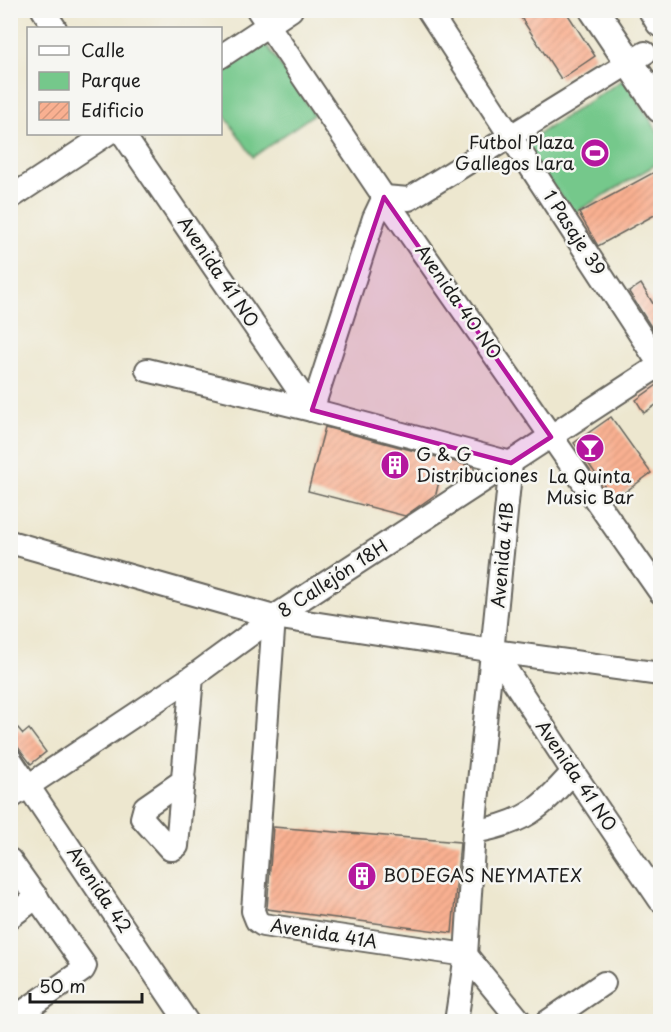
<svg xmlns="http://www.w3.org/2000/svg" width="671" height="1032" font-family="'Playpen Sans',sans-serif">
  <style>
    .park { fill: #75c88b; stroke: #487254; stroke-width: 1.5 }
    .building { fill: url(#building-hatch) }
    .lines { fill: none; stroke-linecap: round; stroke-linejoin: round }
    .minor-casing { stroke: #65635b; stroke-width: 26 }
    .major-casing { stroke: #65635b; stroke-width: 32 }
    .minor { stroke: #fff; stroke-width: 22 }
    .major { stroke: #fff; stroke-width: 28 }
    .marked { fill: #b5179e; fill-opacity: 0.2; stroke: #b5179e; stroke-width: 4.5; stroke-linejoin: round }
    .labels { text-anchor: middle; stroke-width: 5; stroke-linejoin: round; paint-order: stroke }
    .poi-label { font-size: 18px; fill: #1c1c1c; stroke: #f6f6f2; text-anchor: start }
    .street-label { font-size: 18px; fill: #1c1c1c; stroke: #f6f6f2 }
  </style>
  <defs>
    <pattern id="building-hatch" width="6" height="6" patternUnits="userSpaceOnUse" patternTransform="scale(1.5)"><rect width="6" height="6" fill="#f9b091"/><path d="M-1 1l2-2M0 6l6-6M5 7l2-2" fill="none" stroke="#d5977c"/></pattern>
  </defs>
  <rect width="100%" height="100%" fill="#f6f6f2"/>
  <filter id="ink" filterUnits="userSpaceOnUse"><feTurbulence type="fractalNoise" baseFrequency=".0167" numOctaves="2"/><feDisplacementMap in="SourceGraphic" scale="12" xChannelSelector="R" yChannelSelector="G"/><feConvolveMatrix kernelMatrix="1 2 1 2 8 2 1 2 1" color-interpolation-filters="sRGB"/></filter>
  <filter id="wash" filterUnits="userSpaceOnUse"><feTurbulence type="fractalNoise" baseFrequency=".008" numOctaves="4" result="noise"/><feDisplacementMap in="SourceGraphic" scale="24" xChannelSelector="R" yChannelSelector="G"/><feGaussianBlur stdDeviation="1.35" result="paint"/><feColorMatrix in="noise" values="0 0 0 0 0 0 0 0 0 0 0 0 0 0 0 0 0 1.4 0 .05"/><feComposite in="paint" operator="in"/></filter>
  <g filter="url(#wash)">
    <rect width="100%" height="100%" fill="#ede7cf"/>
    <g class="park">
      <polygon points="264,41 314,114 253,157 221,110 220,70"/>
      <polygon points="624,79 660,135 660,162 573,214 523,144"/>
    </g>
    <g id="blocks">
      <g class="building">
        <polygon points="516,10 565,10 595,56 561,79"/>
        <polygon points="660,169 660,212 598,246 579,213"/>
        <polygon points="641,284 660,315 660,341 629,292"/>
        <polygon points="660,383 660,402 644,413 636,400"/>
        <polygon points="611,417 651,473 614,500 574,443"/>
        <polygon points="325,427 474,467 474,470 455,480 440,477 436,494 405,516 308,491"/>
        <polygon points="18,728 23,734 29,729 46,752 31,764 10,737 10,734"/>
        <polygon points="273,827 460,842 452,933 267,909"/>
      </g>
    </g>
  </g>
  <g filter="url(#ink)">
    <use href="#blocks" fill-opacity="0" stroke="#65635b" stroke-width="1.5"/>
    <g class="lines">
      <g class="minor-casing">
        <g id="minor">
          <polyline points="43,10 55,28"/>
          <polyline points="258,10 384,197 660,592"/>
          <polyline points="220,57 291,10"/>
          <polyline points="123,134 312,410"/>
          <polyline points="10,198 107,134"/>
          <polyline points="147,370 312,410 511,463 474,832 466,955 456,1022"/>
          <polyline points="312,410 374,218 384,197 409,199 645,53"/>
          <polyline points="10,542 274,617 494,651 660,674"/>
          <polyline points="274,617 253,911 257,921 263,925 466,955 521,1022"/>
          <polyline points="494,651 573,772 660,900"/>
          <polyline points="10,759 187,1022"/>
          <polyline points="184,780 145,807 142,818 170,849 173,849 177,846 192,677"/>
          <polyline points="10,798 192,677 274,617 660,365 428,10"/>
          <path d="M474,832C526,822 538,811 573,772"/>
          <polyline points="10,860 85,966 83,970 10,1021"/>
          <polyline points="10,917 37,897"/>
          <polyline points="547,1022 604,983"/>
        </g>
      </g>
      <g class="major-casing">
        <g id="major">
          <polyline points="594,10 660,108"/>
          <polyline points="653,10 660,22"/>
        </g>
      </g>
      <use href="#minor" class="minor"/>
      <use href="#major" class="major"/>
    </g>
  </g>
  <path class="marked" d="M384,197L551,437L511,463L312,410Z"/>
  <defs>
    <g id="stadium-disc" transform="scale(1.5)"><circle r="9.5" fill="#b5179e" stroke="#f6f6f2"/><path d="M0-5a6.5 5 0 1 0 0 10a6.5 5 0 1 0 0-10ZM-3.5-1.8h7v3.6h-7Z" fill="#fff"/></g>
    <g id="bar-disc" transform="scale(1.5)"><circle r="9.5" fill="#b5179e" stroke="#f6f6f2"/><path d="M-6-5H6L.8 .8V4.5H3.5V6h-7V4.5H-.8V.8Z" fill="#fff"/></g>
    <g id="building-disc" transform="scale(1.5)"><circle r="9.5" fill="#b5179e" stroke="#f6f6f2"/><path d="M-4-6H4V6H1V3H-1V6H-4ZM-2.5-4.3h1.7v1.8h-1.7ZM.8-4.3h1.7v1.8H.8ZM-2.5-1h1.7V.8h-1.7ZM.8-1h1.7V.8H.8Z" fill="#fff"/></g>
  </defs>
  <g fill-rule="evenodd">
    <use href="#stadium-disc" x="595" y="153"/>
    <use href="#bar-disc" x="590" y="448"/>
    <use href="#building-disc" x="395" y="465"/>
    <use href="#building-disc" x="362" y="876"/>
  </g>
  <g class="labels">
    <g class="poi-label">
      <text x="574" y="149" text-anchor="end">Futbol Plaza<tspan x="574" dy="21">Gallegos Lara</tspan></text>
      <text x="416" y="461">G &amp; G<tspan x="416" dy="21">Distribuciones</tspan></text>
      <text x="590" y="483" text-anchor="middle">La Quinta<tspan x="590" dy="21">Music Bar</tspan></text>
      <text x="383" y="882">BODEGAS NEYMATEX</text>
    </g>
    <g class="street-label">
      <text transform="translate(574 233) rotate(57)" y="6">1 Pasaje 39</text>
      <text transform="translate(218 272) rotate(56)" y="6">Avenida 41 NO</text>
      <text transform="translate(458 302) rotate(55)" y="6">Avenida 40 NO</text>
      <text transform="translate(503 555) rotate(-85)" y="6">Avenida 41B</text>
      <text transform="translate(333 579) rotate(-33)" y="6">8 Callejón 18H</text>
      <text transform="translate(576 776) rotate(56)" y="6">Avenida 41 NO</text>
      <text transform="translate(99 890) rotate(56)" y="6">Avenida 42</text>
      <text transform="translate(324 934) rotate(9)" y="6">Avenida 41A</text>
    </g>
  </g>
  <rect width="671" height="1032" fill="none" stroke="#f6f6f2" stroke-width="36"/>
  <rect x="27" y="27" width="195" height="108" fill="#f6f6f2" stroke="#9f9f9c" stroke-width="1.5"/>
  <rect x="39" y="46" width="30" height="9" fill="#ffffff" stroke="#9f9f9c" stroke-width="1.5"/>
  <text x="81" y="57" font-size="18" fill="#1c1c1c">Calle</text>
  <rect x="39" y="72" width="30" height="18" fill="#75c88b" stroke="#9f9f9c" stroke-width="1.5"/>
  <text x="81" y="87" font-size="18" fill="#1c1c1c">Parque</text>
  <rect x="39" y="102" width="30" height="18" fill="url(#building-hatch)" stroke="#9f9f9c" stroke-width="1.5"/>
  <text x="81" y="117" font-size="18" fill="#1c1c1c">Edificio</text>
  <path d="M30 993v9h112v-9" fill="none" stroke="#1c1c1c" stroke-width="3"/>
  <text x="39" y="993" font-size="18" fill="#1c1c1c" stroke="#f6f6f2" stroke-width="4.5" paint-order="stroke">50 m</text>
</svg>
